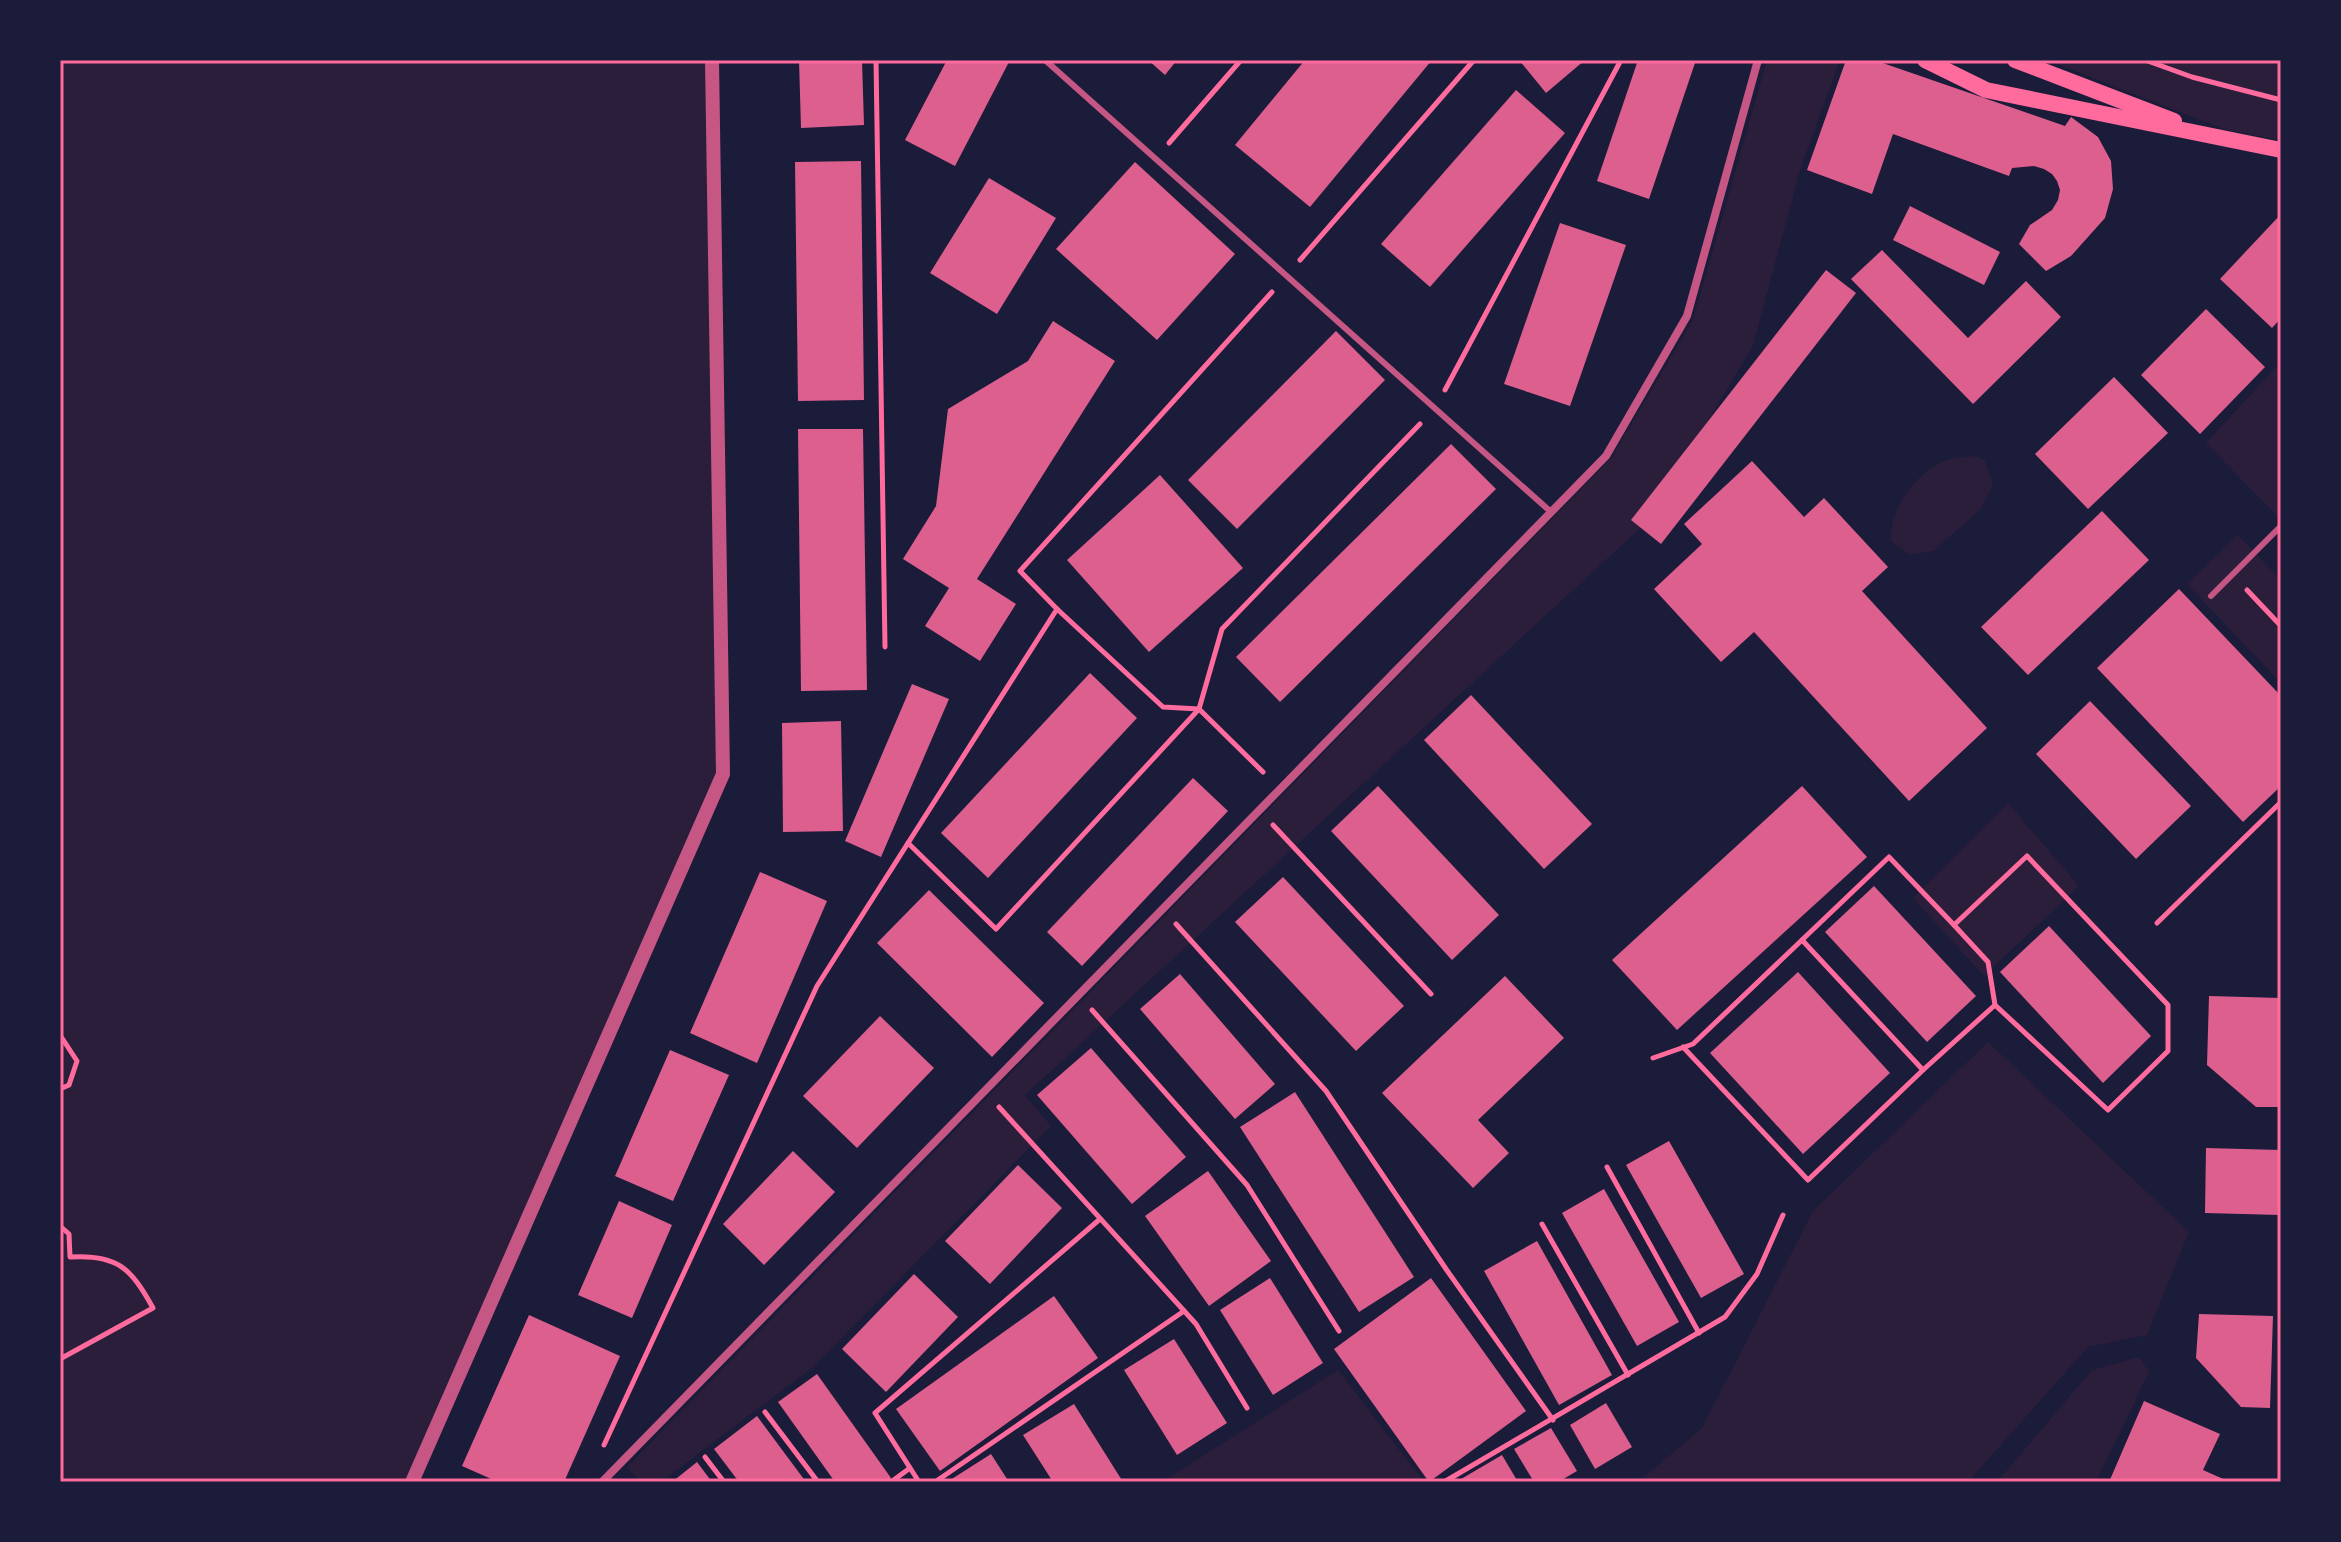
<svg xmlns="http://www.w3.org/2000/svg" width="2341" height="1542" font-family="'Alegreya Sans',sans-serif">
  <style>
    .green { fill: #2a1e3b }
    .building { fill: #dd5f8e }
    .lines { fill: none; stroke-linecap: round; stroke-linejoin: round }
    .path { stroke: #ff6b9d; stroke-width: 5 }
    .service { stroke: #c65784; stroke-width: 6 }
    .minor { stroke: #c65784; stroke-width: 8 }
    .tertiary { stroke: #c65784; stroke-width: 14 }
    .secondary { stroke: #ff6b9d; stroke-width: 16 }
    .neatline { fill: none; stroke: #ff6b9d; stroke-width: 3 }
  </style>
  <rect width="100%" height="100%" fill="#1b1b3a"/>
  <g class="green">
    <polygon points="60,60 710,60 721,774 407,1482 60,1482"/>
    <polygon points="1767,60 1840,60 1800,170 1753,346 1647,522 1025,1095 1051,1126 813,1367 661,1482 641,1482 627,1467 1611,458 1693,320"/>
    <polygon points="2047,60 2281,60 2281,140 2226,130"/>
    <polygon points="2281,362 2281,520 2206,443"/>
    <path d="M1976,456L1985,461L1993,485L1981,509L1933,551L1910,555L1891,541C1888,514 1910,482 1933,467C1945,458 1962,457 1976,456Z"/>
    <polygon points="2238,535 2281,580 2281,683 2187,584"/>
    <polygon points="2008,803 2079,886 1984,976 1913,898"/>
    <polygon points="1988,1042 2189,1232 2147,1335 2088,1347 1968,1482 1638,1482 1702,1428 1813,1211"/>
    <polygon points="2139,1357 2149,1372 2096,1482 1997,1482 2092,1370"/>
    <polygon points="1338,1370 1421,1478 1417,1482 1162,1482"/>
  </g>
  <g class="building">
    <polygon points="799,60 862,60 864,125 801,128"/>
    <polygon points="947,60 1010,60 955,166 905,140"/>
    <polygon points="1148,60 1177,60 1165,75"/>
    <polygon points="1305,60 1432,60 1310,207 1235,145"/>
    <polygon points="1519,60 1585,60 1546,93"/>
    <polygon points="1638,60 1696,60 1649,199 1597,181"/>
    <polygon points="1846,60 1874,60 2065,126 2071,117 2098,137 2111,161 2113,189 2105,218 2071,256 2046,271 2019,244 2030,225 2052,210 2058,200 2060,190 2057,181 2052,174 2044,169 2034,166 2012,168 2009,176 1893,134 1872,194 1807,170"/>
    <polygon points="1516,90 1565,133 1430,287 1381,244"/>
    <polygon points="861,161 864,400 798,401 795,162"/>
    <polygon points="1135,162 1235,254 1157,340 1056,249"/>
    <polygon points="989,178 1056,218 997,314 930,273"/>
    <polygon points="1910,206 2000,252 1984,285 1893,240"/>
    <polygon points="2281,214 2281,318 2272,328 2220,279"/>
    <polygon points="1560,223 1626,245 1570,406 1504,384"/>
    <polygon points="1882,250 1968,338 2026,281 2061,317 1973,404 1851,279"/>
    <polygon points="1826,270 1856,293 1661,544 1631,520"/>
    <polygon points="2206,309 2265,367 2200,434 2141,375"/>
    <polygon points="1053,321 1115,361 977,579 1016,604 980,661 925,626 949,588 903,559 936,506 948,409 1028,361"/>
    <polygon points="1336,331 1385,380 1237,529 1188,480"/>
    <polygon points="2114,377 2168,433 2088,509 2035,454"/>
    <polygon points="798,429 863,429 867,690 801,691"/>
    <polygon points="1451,444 1496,489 1280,702 1236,657"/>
    <polygon points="1752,461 1804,517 1824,498 1888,567 1862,591 1987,728 1909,801 1754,632 1721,662 1654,589 1702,544 1684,524"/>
    <polygon points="1160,475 1243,568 1149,652 1067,560"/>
    <polygon points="2102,511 2149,560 2028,675 1981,627"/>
    <polygon points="2179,589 2281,696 2281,786 2243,822 2097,668"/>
    <polygon points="1090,673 1137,718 988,878 941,833"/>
    <polygon points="912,684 949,699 881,857 845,841"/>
    <polygon points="1471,695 1592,824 1544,869 1424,740"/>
    <polygon points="2090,701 2191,806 2136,859 2036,754"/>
    <polygon points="841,721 843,831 783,832 782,723"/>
    <polygon points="1193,778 1228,811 1082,966 1047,932"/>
    <polygon points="1378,786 1499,915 1452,960 1331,831"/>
    <polygon points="1802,786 1867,857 1677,1030 1612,960"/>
    <polygon points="760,872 827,901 757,1063 690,1033"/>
    <polygon points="1283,877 1404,1006 1356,1051 1235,922"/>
    <polygon points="1874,886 1976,996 1927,1042 1825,932"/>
    <polygon points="929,890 1044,1003 992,1057 877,943"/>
    <polygon points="2049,926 2151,1036 2103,1083 2000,972"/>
    <polygon points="1798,972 1890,1073 1803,1154 1710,1053"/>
    <polygon points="1180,974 1275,1084 1235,1119 1140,1009"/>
    <polygon points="1505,976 1564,1038 1478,1120 1509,1153 1473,1188 1382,1093"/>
    <polygon points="2209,996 2281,998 2281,1107 2256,1107 2207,1065"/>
    <polygon points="880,1016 934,1068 857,1148 803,1096"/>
    <polygon points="1091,1048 1186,1157 1132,1204 1037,1095"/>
    <polygon points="670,1050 729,1075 673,1201 615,1176"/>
    <polygon points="1295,1092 1414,1277 1359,1312 1240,1127"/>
    <polygon points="1669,1141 1744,1274 1701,1298 1626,1165"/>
    <polygon points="2206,1148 2281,1150 2280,1215 2205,1213"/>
    <polygon points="793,1151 835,1192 764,1265 723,1224"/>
    <polygon points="1018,1165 1062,1208 990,1284 945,1241"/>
    <polygon points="1208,1171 1271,1261 1209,1306 1145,1216"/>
    <polygon points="1604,1189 1679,1322 1637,1346 1562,1213"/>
    <polygon points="619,1201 672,1225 632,1318 578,1295"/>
    <polygon points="1537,1241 1612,1375 1559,1405 1484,1271"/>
    <polygon points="914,1274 958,1317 886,1392 842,1349"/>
    <polygon points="1270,1278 1323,1363 1273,1395 1220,1310"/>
    <polygon points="1431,1278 1526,1411 1429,1482 1334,1349"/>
    <polygon points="1054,1296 1098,1358 940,1471 896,1409"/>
    <polygon points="2199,1314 2273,1316 2270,1408 2241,1407 2196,1358"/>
    <polygon points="529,1315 620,1356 564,1482 498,1482 462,1466"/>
    <polygon points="1174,1339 1227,1423 1177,1455 1124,1370"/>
    <polygon points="817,1374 891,1478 886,1482 835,1482 778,1402"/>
    <polygon points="2144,1401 2220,1434 2203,1470 2230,1482 2109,1482"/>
    <polygon points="1606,1403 1632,1447 1595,1469 1570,1425"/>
    <polygon points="1074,1404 1123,1482 1053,1482 1023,1435"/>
    <polygon points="757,1416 806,1482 739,1482 714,1449"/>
    <polygon points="1551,1428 1577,1471 1558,1482 1534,1482 1514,1449"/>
    <polygon points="991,1454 1009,1482 947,1482"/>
    <polygon points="1502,1455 1518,1482 1456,1482"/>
    <polygon points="697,1462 712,1482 672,1482"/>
  </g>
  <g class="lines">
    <g class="path">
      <polyline points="876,60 885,647"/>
      <polyline points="2145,60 2192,77 2281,100"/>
      <polyline points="1169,143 1241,60"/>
      <polyline points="1300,260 1474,60"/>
      <polyline points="1445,390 1621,60"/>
      <polyline points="2247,590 2281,626"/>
      <polyline points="1057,609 1163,707 1199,709 1263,772"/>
      <polyline points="1273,825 1431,994"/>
      <polyline points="908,843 996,929 1199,709 1222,629 1420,424"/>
      <polyline points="2157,923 2281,802"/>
      <polyline points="1176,924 1326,1091 1446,1269 1553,1420"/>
      <polyline points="1802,940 1923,1070 1995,1005 2108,1110 2168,1051 2168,1005 2027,856 1954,925 1988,962 1995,1005"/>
      <polyline points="1092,1010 1247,1185 1339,1331"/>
      <polyline points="60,1035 77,1061 69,1085 60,1089"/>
      <polyline points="1683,1047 1808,1180 1923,1070"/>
      <polyline points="1653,1058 1693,1044 1889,857 1954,925"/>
      <polyline points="999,1107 1196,1324 1247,1408"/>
      <polyline points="1607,1167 1699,1333"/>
      <polyline points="1542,1224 1628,1375"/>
      <path d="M60,1226L69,1234L70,1257C117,1254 131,1268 153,1308L60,1359"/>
      <polyline points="765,1412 818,1482"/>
      <polyline points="604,1445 817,986 1057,609 1020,571 1272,292"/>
      <polyline points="705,1457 724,1482"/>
      <polyline points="891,1482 910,1468"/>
      <polyline points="919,1482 875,1413 1100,1219"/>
      <polyline points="935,1482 1184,1311"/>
      <polyline points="1444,1482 1725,1317 1757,1274 1783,1215"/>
    </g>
    <g class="service">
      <polyline points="1045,60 1551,512"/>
      <polyline points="2211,596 2281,526"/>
    </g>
    <polyline class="minor" points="602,1482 1606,456 1687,316 1758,60"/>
    <polyline class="tertiary" points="412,1482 723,774 712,60"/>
    <g class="secondary">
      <polyline points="1925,60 1986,90 2281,150"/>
      <polyline points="2015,60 2174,121"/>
    </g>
  </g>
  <rect width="2341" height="1542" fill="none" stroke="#1b1b3a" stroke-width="124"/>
  <rect x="62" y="62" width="2217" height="1418" class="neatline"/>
</svg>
